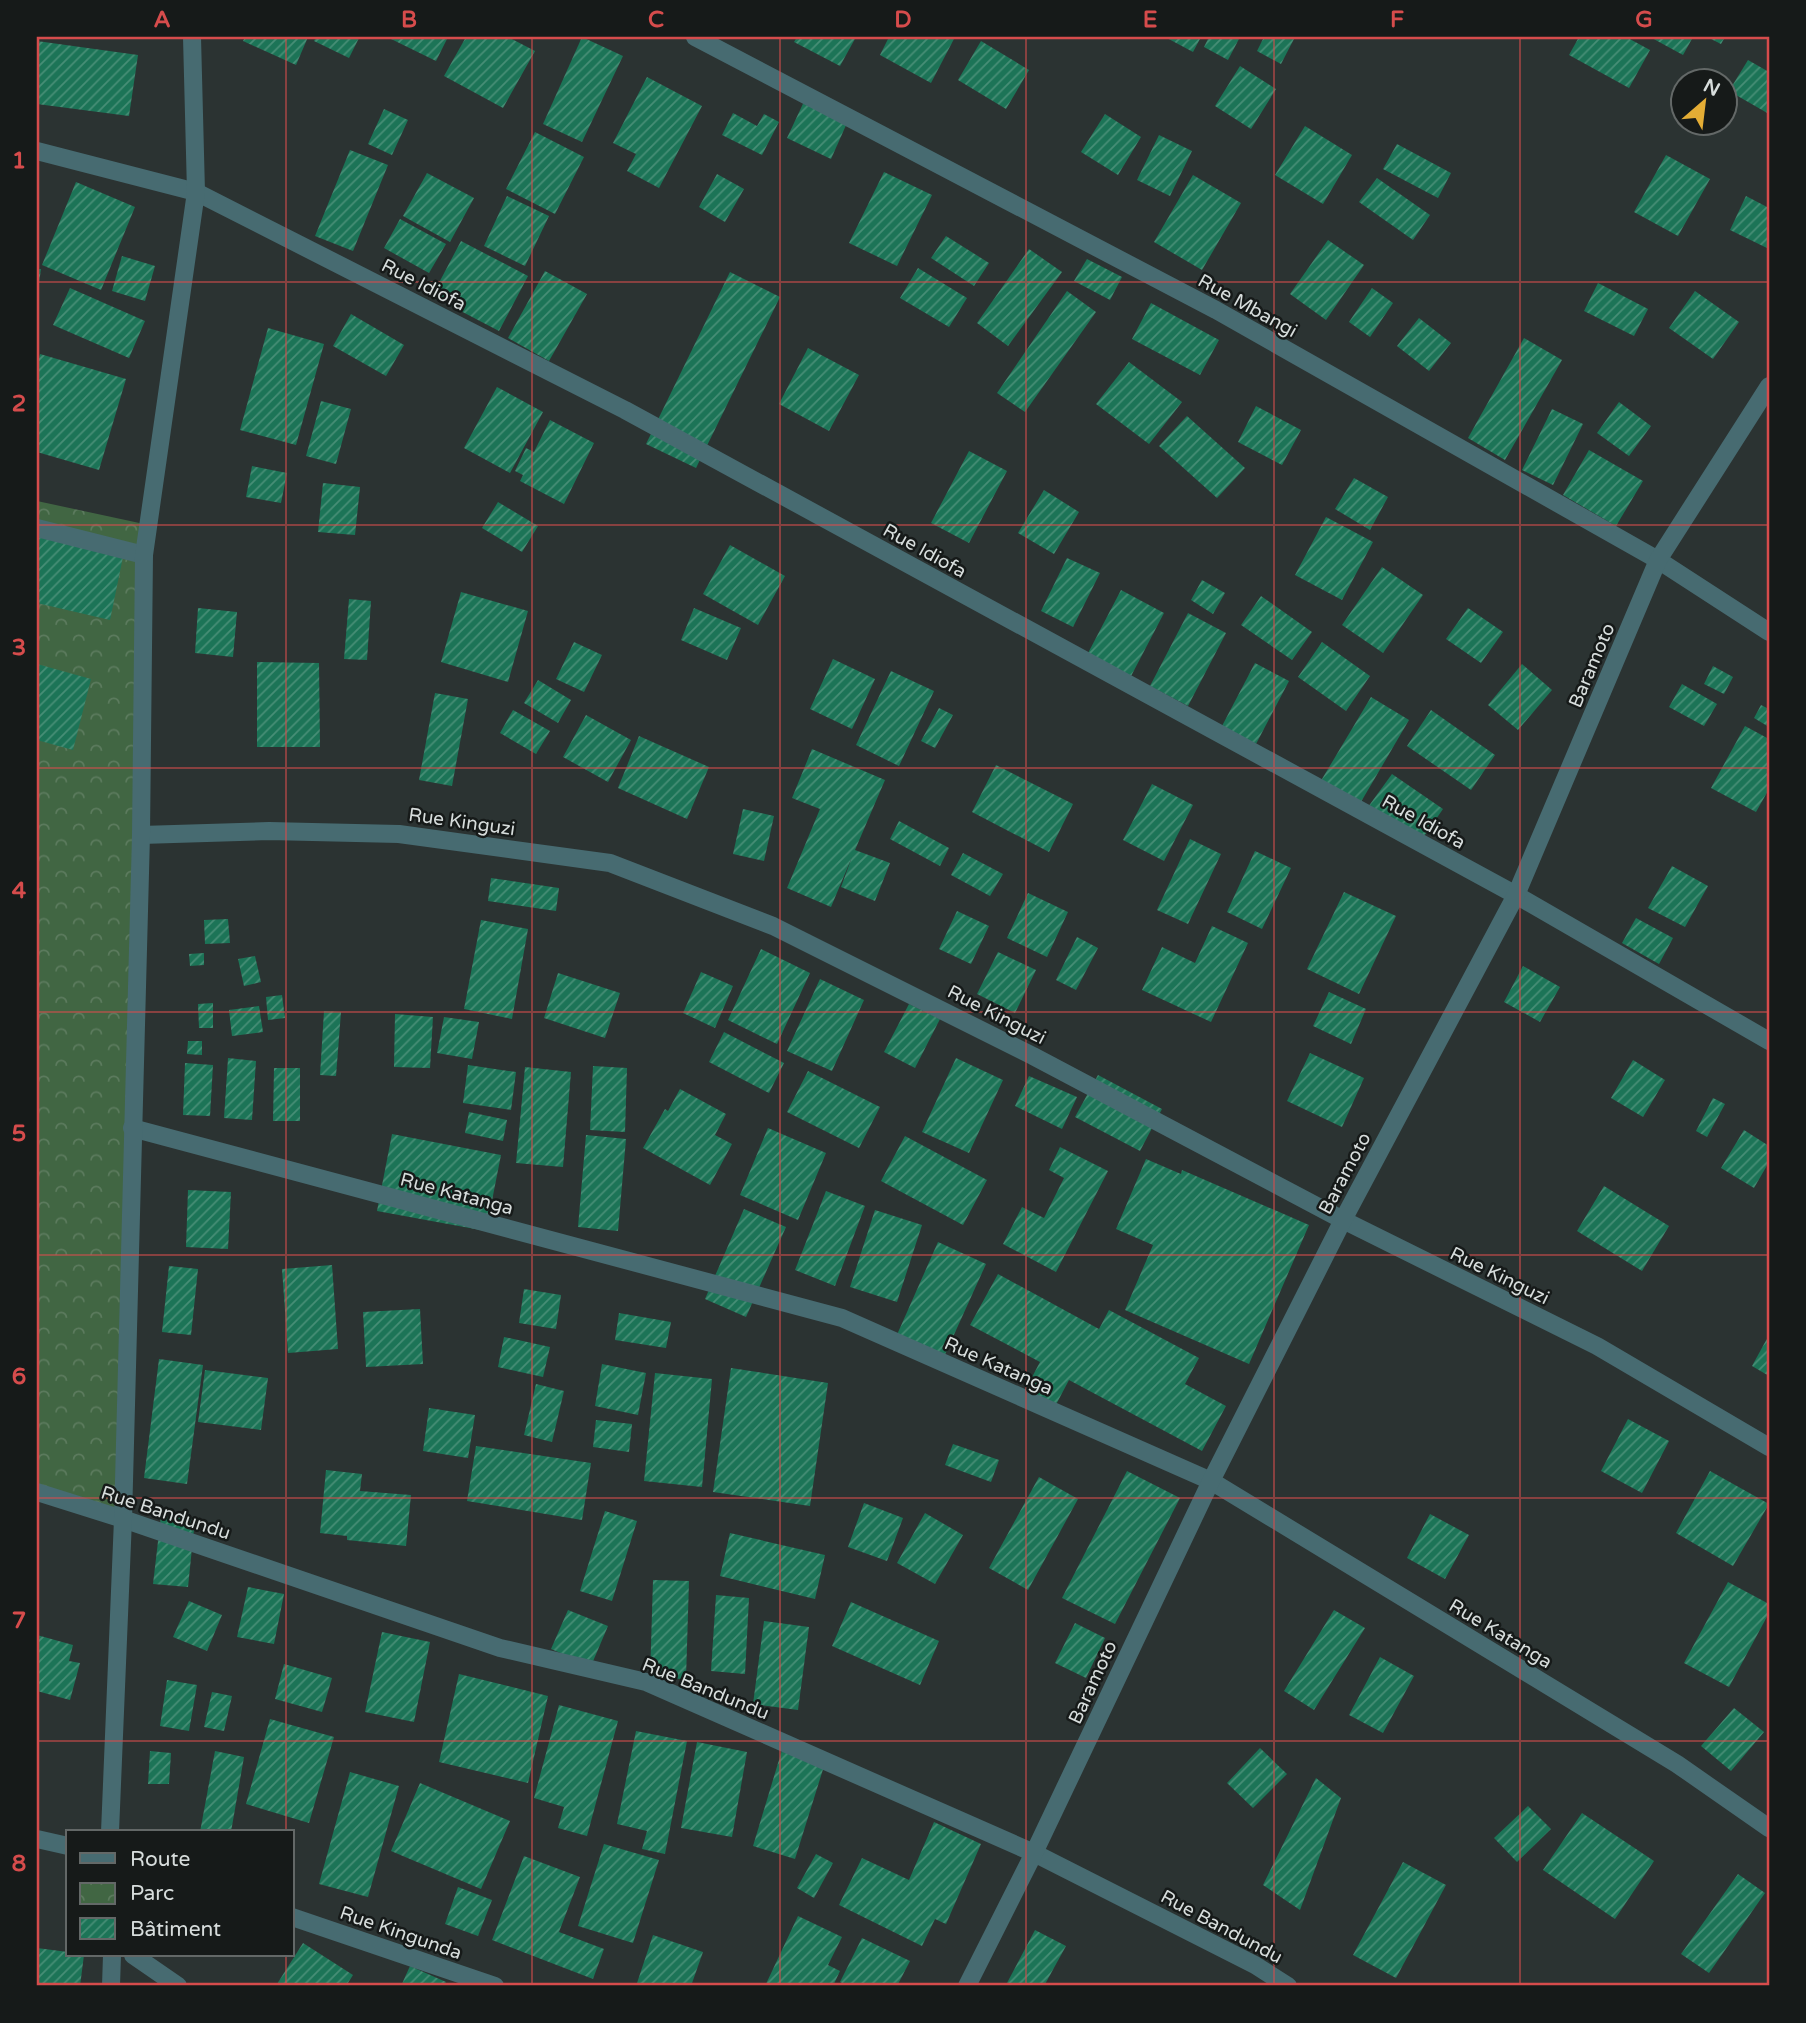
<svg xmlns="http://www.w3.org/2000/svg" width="1806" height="2023" font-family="'Varela Round',sans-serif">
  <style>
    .park { fill: url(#park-crowns) }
    .building { fill: url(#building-hatch) }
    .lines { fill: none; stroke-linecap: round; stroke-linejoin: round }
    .minor { stroke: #476b71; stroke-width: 18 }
    .grid { fill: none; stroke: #d64c4c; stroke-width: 2; stroke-opacity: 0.55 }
    .labels { text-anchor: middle; stroke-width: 5; stroke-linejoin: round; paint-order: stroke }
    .street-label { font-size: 19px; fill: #d7dddc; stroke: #161a19 }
    .neatline { fill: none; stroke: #d64c4c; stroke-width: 2.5 }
    .grid-label { font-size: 23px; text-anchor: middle; font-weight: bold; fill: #d64c4c }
  </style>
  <defs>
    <pattern id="park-crowns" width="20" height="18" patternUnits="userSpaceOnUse" patternTransform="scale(1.75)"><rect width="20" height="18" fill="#416643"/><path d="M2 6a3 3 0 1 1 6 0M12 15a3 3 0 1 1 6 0" fill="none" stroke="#5c7b5e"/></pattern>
    <pattern id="building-hatch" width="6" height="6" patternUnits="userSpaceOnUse" patternTransform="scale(1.75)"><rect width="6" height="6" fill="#1c7457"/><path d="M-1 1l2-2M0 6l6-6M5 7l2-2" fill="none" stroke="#478e76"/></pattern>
  </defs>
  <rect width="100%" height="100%" fill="#2b3332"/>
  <polygon class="park" points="37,501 144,524 123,1519 37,1492"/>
  <g class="building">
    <polygon points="245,37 308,37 296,65 243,41"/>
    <polygon points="316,37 357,37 359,38 349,58 314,41"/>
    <polygon points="387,37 448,37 436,61"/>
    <polygon points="466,37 508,37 535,51 503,108 444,76"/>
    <polygon points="582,37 623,56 582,142 543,124"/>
    <polygon points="797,37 856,37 840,66 794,42"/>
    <polygon points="889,37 955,37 931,83 880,55"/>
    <polygon points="1165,37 1201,37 1193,52"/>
    <polygon points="1209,37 1240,37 1228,60 1204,47"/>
    <polygon points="1264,37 1295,37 1281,64 1257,51"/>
    <polygon points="1579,37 1626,37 1650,50 1629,88 1569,55"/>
    <polygon points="1650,37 1693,37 1683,55"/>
    <polygon points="1707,37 1725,37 1721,44"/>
    <polygon points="37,41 138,55 129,116 37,104"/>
    <polygon points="981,41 1029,70 1006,109 958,80"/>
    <polygon points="1748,60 1769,72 1769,114 1729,91"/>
    <polygon points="1240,66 1276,89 1251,129 1215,106"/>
    <polygon points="647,77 702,106 659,188 627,171 636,154 613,143"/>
    <polygon points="808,93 851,114 831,159 787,138"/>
    <polygon points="384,109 408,120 392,155 368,144"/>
    <polygon points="733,113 757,126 764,114 779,122 762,155 722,135"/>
    <polygon points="1105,114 1141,137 1118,175 1081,152"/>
    <polygon points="1305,126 1352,155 1323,204 1275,175"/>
    <polygon points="535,132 584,157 555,214 506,189"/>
    <polygon points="1159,135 1192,151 1170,196 1137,180"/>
    <polygon points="1397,144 1451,173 1438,198 1383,169"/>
    <polygon points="350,150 388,165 353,251 315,236"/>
    <polygon points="1666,155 1710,179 1678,236 1634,212"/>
    <polygon points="884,172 932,195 897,266 849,243"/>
    <polygon points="427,173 474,198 450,242 403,216"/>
    <polygon points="717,174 744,189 725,222 699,207"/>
    <polygon points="1193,175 1241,203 1202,270 1154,242"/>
    <polygon points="1377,178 1430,215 1413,240 1359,202"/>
    <polygon points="76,182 135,207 101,290 42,265"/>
    <polygon points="507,196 549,216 525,266 484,246"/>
    <polygon points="1746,196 1769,208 1769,249 1730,230"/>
    <polygon points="400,219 446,244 429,273 384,248"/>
    <polygon points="946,236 989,263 974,286 931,258"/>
    <polygon points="1328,240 1364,265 1326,320 1290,294"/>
    <polygon points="461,241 528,276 499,331 432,296"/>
    <polygon points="1029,249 1062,272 1008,346 977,323"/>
    <polygon points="122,256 155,266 145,301 112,291"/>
    <polygon points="1087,259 1122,277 1110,300 1074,281"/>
    <polygon points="918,268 967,298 949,327 900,298"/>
    <polygon points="37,269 41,269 38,289 37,289"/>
    <polygon points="545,271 587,294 549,361 508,338"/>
    <polygon points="730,272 780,297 696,468 646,444"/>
    <polygon points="1598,283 1648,309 1634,336 1584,311"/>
    <polygon points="70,288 145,321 129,358 53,325"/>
    <polygon points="1372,288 1393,303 1370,337 1349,322"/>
    <polygon points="1067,291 1096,312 1025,412 997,393"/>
    <polygon points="1695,291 1739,322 1713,359 1669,328"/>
    <polygon points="1151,303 1219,340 1200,375 1132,339"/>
    <polygon points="351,314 404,345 386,376 333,346"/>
    <polygon points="1419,318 1451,343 1429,371 1397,346"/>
    <polygon points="268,328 324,344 296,445 240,430"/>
    <polygon points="1524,338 1562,360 1505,460 1468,438"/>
    <polygon points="808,348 859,375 829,431 779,404"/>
    <polygon points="40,354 126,379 99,470 37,452 37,366"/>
    <polygon points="1129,362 1182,402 1149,444 1096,404"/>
    <polygon points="497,387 543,412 510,473 464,448"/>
    <polygon points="321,401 351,409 336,464 306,456"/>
    <polygon points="1619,402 1651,426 1629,456 1597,433"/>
    <polygon points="1256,406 1301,430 1282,465 1238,442"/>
    <polygon points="1552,409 1583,424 1553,485 1522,470"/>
    <polygon points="1187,416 1245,468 1217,498 1159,446"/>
    <polygon points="550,420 594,443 564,504 520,481 523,475 515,471 526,448 534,452"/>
    <polygon points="1589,450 1643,481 1616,526 1563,495"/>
    <polygon points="969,451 1007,471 969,543 931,523"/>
    <polygon points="252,466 287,473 281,503 246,497"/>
    <polygon points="1354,478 1388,497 1370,530 1335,509"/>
    <polygon points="323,483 360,487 355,535 318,532"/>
    <polygon points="1044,490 1079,512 1054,554 1018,533"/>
    <polygon points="498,502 538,526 522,552 482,528"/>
    <polygon points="1326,517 1373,542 1342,600 1295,575"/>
    <polygon points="37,533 124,552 110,620 37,603"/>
    <polygon points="730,545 785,576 758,625 703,594"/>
    <polygon points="1067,558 1100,573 1073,627 1041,611"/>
    <polygon points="1382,567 1423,595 1383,653 1342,625"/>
    <polygon points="1202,580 1225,593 1213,614 1191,600"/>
    <polygon points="1121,590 1164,613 1129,680 1086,657"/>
    <polygon points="461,592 528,611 508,682 441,662"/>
    <polygon points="1261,596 1312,632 1292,660 1241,625"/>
    <polygon points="349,599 371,601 367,660 344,659"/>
    <polygon points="198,608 237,612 233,657 195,653"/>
    <polygon points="694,608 741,628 727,660 681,640"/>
    <polygon points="1468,608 1503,632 1481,663 1446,639"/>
    <polygon points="1188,613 1226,633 1188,706 1150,686"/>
    <polygon points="574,642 602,655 584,692 556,679"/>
    <polygon points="1322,642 1370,676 1346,711 1298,677"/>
    <polygon points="833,659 875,679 852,729 810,709"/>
    <polygon points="257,662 319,663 320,747 257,747"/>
    <polygon points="1255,663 1289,681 1256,744 1222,726"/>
    <polygon points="37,664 91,679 73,750 37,740"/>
    <polygon points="1522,664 1552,690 1518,730 1488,705"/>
    <polygon points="1713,666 1733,677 1724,694 1704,684"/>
    <polygon points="891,671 934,691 899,766 856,745"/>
    <polygon points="538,680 571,700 558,723 524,703"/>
    <polygon points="1682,684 1717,704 1704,726 1669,707"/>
    <polygon points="435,693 468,699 452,786 419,780"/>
    <polygon points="1371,697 1409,720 1358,807 1319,784"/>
    <polygon points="1761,705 1769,709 1769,727 1754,718"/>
    <polygon points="939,708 953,715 935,748 921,741"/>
    <polygon points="513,710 550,731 536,754 500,733"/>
    <polygon points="1431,710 1495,755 1471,790 1407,746"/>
    <polygon points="586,715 631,740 608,782 563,757"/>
    <polygon points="1745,726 1769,739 1769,789 1756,812 1711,788"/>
    <polygon points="639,736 709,767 687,819 618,788"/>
    <polygon points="812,749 885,780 855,850 890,863 875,901 841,887 852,857 831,907 787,888 820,809 792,798"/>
    <polygon points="996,765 1073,804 1049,852 972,812"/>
    <polygon points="1392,774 1443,809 1420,842 1368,807"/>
    <polygon points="1152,784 1193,805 1164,861 1123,840"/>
    <polygon points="743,809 774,816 764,861 733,854"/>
    <polygon points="899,821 949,848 940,866 890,839"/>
    <polygon points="1190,839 1221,854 1188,924 1157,910"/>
    <polygon points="1255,851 1291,868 1262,929 1227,912"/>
    <polygon points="963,853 1003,874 990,896 951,875"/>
    <polygon points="1672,866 1708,886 1685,927 1648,908"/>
    <polygon points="491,878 559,888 556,911 488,901"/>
    <polygon points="1344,892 1396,916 1359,994 1307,969"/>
    <polygon points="1028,893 1068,912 1047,957 1007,938"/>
    <polygon points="957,911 989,926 971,964 939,949"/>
    <polygon points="1636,918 1673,938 1659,964 1622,943"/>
    <polygon points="228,919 230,943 205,944 204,920"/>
    <polygon points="481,920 528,929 512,1019 464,1009"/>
    <polygon points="1212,926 1248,943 1211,1022 1142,990 1162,947 1195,963"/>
    <polygon points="1077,937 1098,948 1076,990 1056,980"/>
    <polygon points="761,949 810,973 777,1044 728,1020"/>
    <polygon points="998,952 1036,970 1015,1013 977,994"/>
    <polygon points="204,953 204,965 190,966 189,954"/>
    <polygon points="255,956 261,982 244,986 238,959"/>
    <polygon points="1523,966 1560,987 1540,1022 1504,1002"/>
    <polygon points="701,972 733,986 715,1028 683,1013"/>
    <polygon points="558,973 620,993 605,1038 544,1018"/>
    <polygon points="820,979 864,1000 832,1071 787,1051"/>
    <polygon points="1329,992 1366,1009 1351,1044 1313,1026"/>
    <polygon points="282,995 285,1018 268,1020 266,997"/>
    <polygon points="213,1003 213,1028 199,1028 198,1004"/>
    <polygon points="909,1004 940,1019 915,1068 884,1052"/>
    <polygon points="259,1006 263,1032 232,1036 229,1010"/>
    <polygon points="324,1011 341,1012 336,1076 320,1075"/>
    <polygon points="395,1014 433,1017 430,1068 394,1067"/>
    <polygon points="444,1017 479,1022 472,1059 437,1053"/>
    <polygon points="724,1032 784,1063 769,1093 709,1062"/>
    <polygon points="188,1041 202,1041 202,1055 187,1054"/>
    <polygon points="1310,1053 1364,1078 1342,1127 1287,1101"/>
    <polygon points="228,1058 256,1061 252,1120 224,1118"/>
    <polygon points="956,1058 1003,1080 969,1153 922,1132"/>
    <polygon points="1633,1060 1665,1080 1643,1117 1611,1098"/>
    <polygon points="185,1063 213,1065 210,1116 183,1115"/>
    <polygon points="468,1065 516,1072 511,1110 463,1103"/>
    <polygon points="593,1066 627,1068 625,1132 590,1130"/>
    <polygon points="525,1067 571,1072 563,1167 516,1163"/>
    <polygon points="274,1068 300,1068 300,1121 273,1121"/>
    <polygon points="808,1071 880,1107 859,1148 787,1112"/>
    <polygon points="1098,1075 1162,1109 1140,1151 1075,1117"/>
    <polygon points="1029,1076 1077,1097 1062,1129 1015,1106"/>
    <polygon points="680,1089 726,1114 715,1135 732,1144 710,1185 643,1148 665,1109 668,1111"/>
    <polygon points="1713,1098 1725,1104 1707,1137 1696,1131"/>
    <polygon points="469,1112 507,1120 503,1141 465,1133"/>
    <polygon points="768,1128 826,1153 798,1220 740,1195"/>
    <polygon points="1744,1130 1769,1146 1769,1162 1754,1188 1721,1168"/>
    <polygon points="392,1134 501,1155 486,1231 377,1211"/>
    <polygon points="586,1135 626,1139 618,1231 578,1227"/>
    <polygon points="905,1136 987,1180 963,1225 881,1181"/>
    <polygon points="1060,1147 1108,1171 1056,1272 1003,1244 1022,1207 1044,1218 1064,1178 1049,1170"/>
    <polygon points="1146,1159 1181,1174 1182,1170 1309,1225 1249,1364 1125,1310 1153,1245 1116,1229"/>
    <polygon points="1604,1186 1669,1226 1642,1271 1577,1231"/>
    <polygon points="188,1190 231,1192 228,1249 186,1247"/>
    <polygon points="826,1191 865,1206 835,1286 795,1270"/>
    <polygon points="744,1209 786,1227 746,1317 705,1299"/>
    <polygon points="875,1210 922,1225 897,1302 850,1287"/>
    <polygon points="938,1242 986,1264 943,1359 896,1337"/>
    <polygon points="332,1265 338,1349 288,1353 282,1269"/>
    <polygon points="169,1266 198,1269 191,1335 162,1332"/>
    <polygon points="998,1274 1099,1329 1109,1310 1199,1358 1185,1384 1226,1406 1202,1451 1069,1380 1051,1414 1021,1398 1040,1362 970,1325"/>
    <polygon points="524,1289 561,1295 556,1329 519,1323"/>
    <polygon points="420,1309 423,1364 366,1367 363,1312"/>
    <polygon points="619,1313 671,1322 666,1348 615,1340"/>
    <polygon points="1769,1335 1769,1376 1752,1366"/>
    <polygon points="504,1337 550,1347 543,1377 498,1367"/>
    <polygon points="159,1359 203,1365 187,1484 144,1478"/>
    <polygon points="602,1364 646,1373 638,1415 595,1406"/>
    <polygon points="731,1368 828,1383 810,1506 713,1492"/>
    <polygon points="205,1370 268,1378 261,1430 198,1422"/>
    <polygon points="655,1373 712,1379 702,1487 644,1481"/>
    <polygon points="536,1384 564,1391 552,1442 524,1435"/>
    <polygon points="429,1408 475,1415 468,1458 423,1451"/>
    <polygon points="1628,1419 1669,1441 1642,1493 1601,1471"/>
    <polygon points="596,1420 632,1424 629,1452 593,1447"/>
    <polygon points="953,1444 999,1460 991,1482 945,1465"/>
    <polygon points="476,1446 591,1463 582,1520 467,1501"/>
    <polygon points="326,1470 362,1474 360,1491 411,1495 406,1546 347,1540 347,1536 320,1533"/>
    <polygon points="1127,1471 1180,1498 1115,1624 1062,1598"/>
    <polygon points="1710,1471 1769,1504 1733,1566 1676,1533"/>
    <polygon points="1039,1477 1078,1499 1028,1590 989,1568"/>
    <polygon points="864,1503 903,1518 887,1561 848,1547"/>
    <polygon points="605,1511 637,1521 612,1601 580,1591"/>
    <polygon points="925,1513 963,1535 935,1584 897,1563"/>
    <polygon points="1430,1514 1469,1535 1445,1579 1407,1558"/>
    <polygon points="161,1516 195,1519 188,1587 153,1584"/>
    <polygon points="730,1533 825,1555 815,1599 720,1576"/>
    <polygon points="653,1580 689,1581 686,1679 650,1678"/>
    <polygon points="1728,1582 1769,1604 1769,1613 1729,1687 1684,1663"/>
    <polygon points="248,1587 284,1594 274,1644 237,1637"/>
    <polygon points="716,1595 749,1598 745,1674 711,1671"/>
    <polygon points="189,1601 222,1615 207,1651 173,1637"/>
    <polygon points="851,1602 939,1641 920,1685 832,1646"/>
    <polygon points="568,1610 608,1626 591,1666 551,1649"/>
    <polygon points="1334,1610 1365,1628 1314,1710 1284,1691"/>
    <polygon points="764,1621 809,1627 798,1710 753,1704"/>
    <polygon points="1075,1623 1105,1638 1086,1678 1055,1663"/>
    <polygon points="382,1632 430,1642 414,1722 365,1712"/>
    <polygon points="37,1635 73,1645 69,1661 80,1663 70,1700 37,1691"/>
    <polygon points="1380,1657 1414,1676 1383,1733 1349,1715"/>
    <polygon points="284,1664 332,1678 322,1712 275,1699"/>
    <polygon points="459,1674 548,1696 528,1783 439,1762"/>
    <polygon points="167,1680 197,1685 189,1731 160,1726"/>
    <polygon points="212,1692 232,1696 224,1731 204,1727"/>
    <polygon points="559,1705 618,1721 587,1836 558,1828 564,1807 534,1798"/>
    <polygon points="1734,1708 1764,1732 1731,1771 1701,1746"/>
    <polygon points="270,1719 334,1737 309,1823 246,1804"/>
    <polygon points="636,1731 687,1741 665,1854 642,1849 647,1831 617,1824"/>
    <polygon points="697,1742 747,1752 732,1837 681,1828"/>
    <polygon points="1260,1748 1287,1774 1253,1808 1227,1783"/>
    <polygon points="782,1750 825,1763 795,1859 753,1846"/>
    <polygon points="150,1751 171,1753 169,1784 148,1784"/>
    <polygon points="215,1751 244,1757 231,1832 200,1832"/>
    <polygon points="350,1772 399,1786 368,1897 319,1884"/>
    <polygon points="1316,1778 1341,1798 1300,1910 1263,1885"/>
    <polygon points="420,1783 510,1821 481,1889 391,1851"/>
    <polygon points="1528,1806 1551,1829 1517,1862 1494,1838"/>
    <polygon points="1582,1813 1654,1861 1615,1919 1543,1870"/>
    <polygon points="934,1822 981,1844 946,1924 935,1919 922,1946 839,1905 862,1858 909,1880"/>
    <polygon points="604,1844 659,1860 633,1943 578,1926"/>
    <polygon points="816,1854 833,1863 814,1898 797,1888"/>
    <polygon points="524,1856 580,1877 559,1932 604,1949 593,1979 492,1940"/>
    <polygon points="1403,1862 1446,1885 1396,1978 1353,1955"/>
    <polygon points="1738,1874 1765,1893 1709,1973 1681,1954"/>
    <polygon points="458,1887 492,1900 478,1936 445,1924"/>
    <polygon points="798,1916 842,1937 828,1965 840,1971 833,1986 765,1986"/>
    <polygon points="1035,1930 1066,1946 1044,1986 1012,1986 1007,1983"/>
    <polygon points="653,1935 703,1952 691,1986 636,1986"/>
    <polygon points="862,1938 910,1961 897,1986 848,1986 840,1982"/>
    <polygon points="303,1943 353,1975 346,1986 280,1986 277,1984"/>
    <polygon points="37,1948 68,1952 68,1955 84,1955 80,1986 37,1986"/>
    <polygon points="410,1966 446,1982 444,1986 401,1986"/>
  </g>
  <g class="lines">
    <g class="minor">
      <polyline points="695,37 1216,310 1658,560 1769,632"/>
      <polyline points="37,151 196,192 625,410 1516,895 1769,1041"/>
      <polyline points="37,528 144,555"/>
      <polyline points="141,835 269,831 399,834 610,863 773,926 1033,1056 1343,1220 1597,1346 1769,1447"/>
      <polyline points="132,1128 842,1318 1211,1481 1677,1764 1769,1828"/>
      <polyline points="37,1492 123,1519 500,1648 646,1682 1034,1853 1255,1965 1288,1986"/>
      <polyline points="110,1832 123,1519 141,835 144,555 196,192 192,37"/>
      <polyline points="37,1839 68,1846"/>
      <polyline points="292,1917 495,1986"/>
      <polyline points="133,1955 178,1986"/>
      <polyline points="111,1986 112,1955"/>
      <polyline points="967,1986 1034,1853 1211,1481 1343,1220 1516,895 1658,560 1769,386"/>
    </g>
  </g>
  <path class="grid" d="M286,37V1832M532,37V1986M780,37V1986M1026,37V1986M1274,37V1986M1520,37V1986M37,282H1769M37,525H1769M37,768H1769M37,1012H1769M37,1255H1769M37,1498H1769M37,1741H1769M286,1955V1986"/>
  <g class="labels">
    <g class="street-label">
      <text transform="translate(424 284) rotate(27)" y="7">Rue Idiofa</text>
      <text transform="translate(1248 305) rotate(29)" y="7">Rue Mbangi</text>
      <text transform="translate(925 550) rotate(29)" y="7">Rue Idiofa</text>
      <text transform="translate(1591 665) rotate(-67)" y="7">Baramoto</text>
      <text transform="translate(462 821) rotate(8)" y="7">Rue Kinguzi</text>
      <text transform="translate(1424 821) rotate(29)" y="7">Rue Idiofa</text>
      <text transform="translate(997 1014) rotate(27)" y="7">Rue Kinguzi</text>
      <text transform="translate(1344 1173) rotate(-62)" y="7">Baramoto</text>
      <text transform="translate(457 1193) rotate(15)" y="7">Rue Katanga</text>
      <text transform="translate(1500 1275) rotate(26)" y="7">Rue Kinguzi</text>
      <text transform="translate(999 1365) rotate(24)" y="7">Rue Katanga</text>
      <text transform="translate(166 1512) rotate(18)" y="7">Rue Bandundu</text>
      <text transform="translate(1501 1633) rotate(31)" y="7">Rue Katanga</text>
      <text transform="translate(1092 1682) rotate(-65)" y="7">Baramoto</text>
      <text transform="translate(706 1688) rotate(22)" y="7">Rue Bandundu</text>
      <text transform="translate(1222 1926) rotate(28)" y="7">Rue Bandundu</text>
      <text transform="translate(401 1932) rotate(19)" y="7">Rue Kingunda</text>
    </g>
  </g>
  <rect width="1806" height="2023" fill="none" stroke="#161a19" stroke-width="77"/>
  <rect x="66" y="1830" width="228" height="126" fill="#161a19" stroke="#636867" stroke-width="2"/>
  <rect x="80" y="1853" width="35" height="10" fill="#476b71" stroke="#636867" stroke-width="2"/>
  <text x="130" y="1866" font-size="21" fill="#d7dddc">Route</text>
  <rect x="80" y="1883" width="35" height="21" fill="url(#park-crowns)" stroke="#636867" stroke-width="2"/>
  <text x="130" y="1900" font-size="21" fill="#d7dddc">Parc</text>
  <rect x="80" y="1918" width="35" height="21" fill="url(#building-hatch)" stroke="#636867" stroke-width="2"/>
  <text x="130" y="1936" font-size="21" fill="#d7dddc">Bâtiment</text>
  <g transform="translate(1704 102) rotate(28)"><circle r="33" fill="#161a19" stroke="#636867" stroke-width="2"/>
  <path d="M0-5L12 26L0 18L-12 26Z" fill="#e4ad35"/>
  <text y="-10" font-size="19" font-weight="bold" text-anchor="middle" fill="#d7dddc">N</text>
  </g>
  <rect x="38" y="38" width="1730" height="1946" class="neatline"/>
  <g class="grid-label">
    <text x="162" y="27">A</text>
    <text x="409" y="27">B</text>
    <text x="656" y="27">C</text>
    <text x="903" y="27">D</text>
    <text x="1150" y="27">E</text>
    <text x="1397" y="27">F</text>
    <text x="1644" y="27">G</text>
    <text x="19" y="168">1</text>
    <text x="19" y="411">2</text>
    <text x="19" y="655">3</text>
    <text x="19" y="898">4</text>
    <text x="19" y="1141">5</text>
    <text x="19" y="1384">6</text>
    <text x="19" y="1628">7</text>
    <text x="19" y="1871">8</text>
  </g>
</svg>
